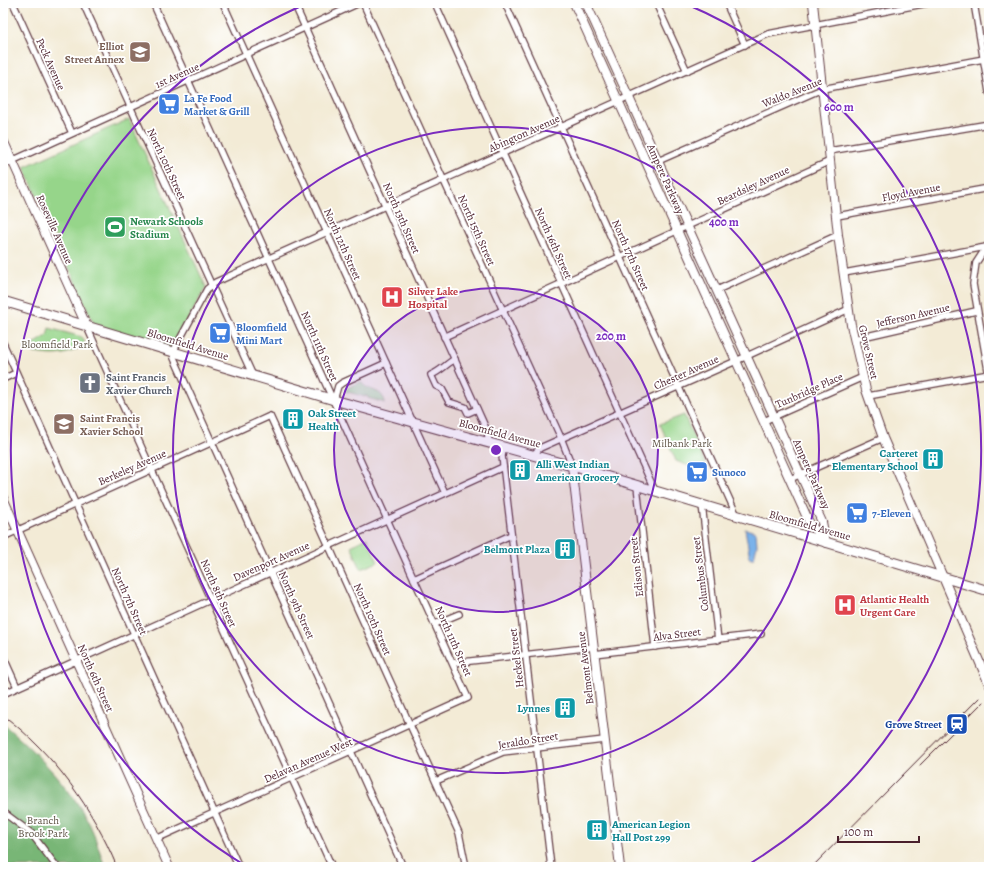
<svg xmlns="http://www.w3.org/2000/svg" width="992" height="870" font-family="Alegreya,serif">
  <style>
    .green { fill: #96d58a; stroke: #707a5a }
    .forest { fill: #78b676; stroke: #616a50 }
    .water { fill: #7ab2ea; stroke: #62688a }
    .lines { fill: none; stroke-linecap: round; stroke-linejoin: round }
    .street-casing { stroke: #633e45; stroke-width: 8 }
    .secondary-casing { stroke: #633e45; stroke-width: 10 }
    .primary-casing { stroke: #633e45; stroke-width: 11 }
    .street { stroke: #fff; stroke-width: 5.5 }
    .secondary { stroke: #fff; stroke-width: 8 }
    .primary { stroke: #fff; stroke-width: 9 }
    .tram { stroke: #4a1f2b; stroke-width: 1 }
    .ring { fill: none; stroke: #7b2cbf; stroke-width: 2 }
    .labels { text-anchor: middle; stroke-width: 3.5; stroke-linejoin: round; paint-order: stroke }
    .education-label { font-size: 11px; font-weight: bold; fill: #785e54; stroke: #fff; text-anchor: end }
    .street-label { font-size: 11px; fill: #4a1f2b; stroke: #fff }
    .shop-label { font-size: 11px; font-weight: bold; fill: #366cbe; stroke: #fff; text-anchor: start }
    .leisure-label { font-size: 11px; font-weight: bold; fill: #27864d; stroke: #fff; text-anchor: start }
    .health-label { font-size: 11px; font-weight: bold; fill: #be3a42; stroke: #fff; text-anchor: start }
    .park-label { font-size: 11px; fill: #615648; stroke: #fff }
    .worship-label { font-size: 11px; font-weight: bold; fill: #5b616d; stroke: #fff; text-anchor: start }
    .culture-label { font-size: 11px; font-weight: bold; fill: #0d838f; stroke: #fff; text-anchor: start }
    .transit-label { font-size: 11px; font-weight: bold; fill: #164399; stroke: #fff; text-anchor: end }
    .centre { fill: #7b2cbf; stroke: #fff; stroke-width: 2 }
    .ring-label { font-size: 12px; text-anchor: middle; font-weight: bold; fill: #7b2cbf; stroke: #fff; stroke-width: 3.5; stroke-linejoin: round; paint-order: stroke }
  </style>
  <rect width="100%" height="100%" fill="#fff"/>
  <filter id="ink" filterUnits="userSpaceOnUse"><feTurbulence type="fractalNoise" baseFrequency=".025" numOctaves="2"/><feDisplacementMap in="SourceGraphic" scale="8" xChannelSelector="R" yChannelSelector="G"/><feConvolveMatrix kernelMatrix="1 2 1 2 8 2 1 2 1" color-interpolation-filters="sRGB"/></filter>
  <filter id="wash" filterUnits="userSpaceOnUse"><feTurbulence type="fractalNoise" baseFrequency=".012" numOctaves="4" result="noise"/><feDisplacementMap in="SourceGraphic" scale="16" xChannelSelector="R" yChannelSelector="G"/><feGaussianBlur stdDeviation="0.9" result="paint"/><feColorMatrix in="noise" values="0 0 0 0 0 0 0 0 0 0 0 0 0 0 0 0 0 1.4 0 .05"/><feComposite in="paint" operator="in"/></filter>
  <g filter="url(#wash)">
    <rect width="100%" height="100%" fill="#f3ebd6"/>
    <g class="green">
      <polygon points="129,119 206,287 172,349 94,324 24,167"/>
      <path d="M49,328L82,337L85,343C69,357 54,356 34,353L32,345L47,336Z"/>
      <path d="M361,382C369,393 383,388 385,403L368,398L366,395L365,397L345,391V389Z"/>
      <polygon points="684,415 708,470 692,467 676,461 660,424"/>
      <polygon points="367,538 378,562 361,569 351,546"/>
    </g>
    <path class="forest" d="M3,724C34,750 78,794 93,832C97,843 101,855 105,867H3Z"/>
    <polygon class="water" points="745,529 756,532 757,545 754,558 750,558"/>
  </g>
  <g filter="url(#ink)">
    <g class="lines">
      <g class="street-casing">
        <g id="street">
          <polyline points="13,3 72,133"/>
          <polyline points="83,3 253,376"/>
          <polyline points="153,3 468,698 156,839"/>
          <polyline points="223,3 445,493"/>
          <polyline points="294,3 487,431 489,442"/>
          <polyline points="363,3 561,438 572,466"/>
          <polyline points="435,3 655,491"/>
          <polyline points="505,3 737,516"/>
          <polyline points="656,3 687,71"/>
          <polyline points="726,3 745,45"/>
          <polyline points="974,3 989,92"/>
          <polyline points="829,151 989,124"/>
          <polyline points="658,161 822,89 989,58"/>
          <polyline points="3,165 359,3"/>
          <polyline points="837,216 989,188"/>
          <polyline points="989,243 976,263 973,284 989,376"/>
          <polyline points="844,273 986,247"/>
          <polyline points="717,290 838,235"/>
          <polyline points="87,327 332,867"/>
          <polyline points="444,337 830,161"/>
          <polyline points="854,339 976,311"/>
          <polyline points="3,343 239,867"/>
          <path d="M455,359C446,364 441,371 431,375L436,386L442,389L449,402L465,407L468,413L477,409"/>
          <polyline points="3,379 16,373"/>
          <polyline points="868,396 989,374"/>
          <polyline points="334,400 338,386 342,383 386,363"/>
          <polyline points="764,421 863,377"/>
          <polyline points="504,447 502,456 551,867"/>
          <polyline points="533,455 540,448 736,361 849,309"/>
          <polyline points="790,479 883,438"/>
          <polyline points="637,486 655,647"/>
          <polyline points="702,505 718,640"/>
          <polyline points="3,537 270,416 459,833 466,867"/>
          <polyline points="414,579 511,535"/>
          <polyline points="435,624 459,614"/>
          <polyline points="594,654 761,634"/>
          <polyline points="3,656 17,687"/>
          <polyline points="453,663 593,647"/>
          <polyline points="3,694 503,467"/>
          <polyline points="436,781 503,752 604,740"/>
          <polyline points="3,812 31,833 57,867"/>
          <polyline points="403,867 174,358 173,352 207,289 216,282 768,34 928,3"/>
        </g>
      </g>
      <g class="secondary-casing">
        <g id="secondary">
          <polyline points="574,3 810,524 825,542"/>
          <polyline points="586,3 822,522 826,543"/>
          <polyline points="813,3 838,235 851,325 866,390 883,438 989,684"/>
          <polyline points="3,140 87,327"/>
          <polyline points="572,466 620,867"/>
          <polyline points="3,498 169,867"/>
        </g>
      </g>
      <g class="primary-casing">
        <polyline id="primary" points="3,301 334,400 572,466 989,591"/>
      </g>
      <use href="#street" class="street"/>
      <use href="#secondary" class="secondary"/>
      <use href="#primary" class="primary"/>
      <g class="tram">
        <path d="M3,715C55,755 92,807 117,867"/>
        <polyline points="920,765 983,702"/>
        <polyline points="812,867 979,698"/>
      </g>
    </g>
  </g>
  <circle cx="496" cy="450" r="162" fill="#7b2cbf" fill-opacity=".12"/>
  <g class="ring">
    <circle cx="496" cy="450" r="162"/>
    <circle cx="496" cy="450" r="323"/>
    <path d="M246 866A485 485 0 0 1 306 4M686 4A485 485 0 0 1 746 866"/>
  </g>
  <defs>
    <g id="school-square" transform="scale(1.15)"><rect x="-9" y="-9" width="18" height="18" rx="4" fill="#8d6e63" stroke="#fff"/><path d="M0-5L7-2L0 1L-7-2ZM-4 1L0 2.5L4 1V4Q0 6-4 4Z" fill="#fff"/></g>
    <g id="supermarket-square" transform="scale(1.15)"><rect x="-9" y="-9" width="18" height="18" rx="4" fill="#3f7fe0" stroke="#fff"/><path d="M-6-5.5h2.5l.6 2H6L4.5 2H-2.5L-4.4-4H-6ZM-1.5 3.2a1.3 1.3 0 1 0 .1 0ZM3 3.2a1.3 1.3 0 1 0 .1 0Z" fill="#fff"/></g>
    <g id="stadium-square" transform="scale(1.15)"><rect x="-9" y="-9" width="18" height="18" rx="4" fill="#2e9e5b" stroke="#fff"/><path d="M0-5a6.5 5 0 1 0 0 10a6.5 5 0 1 0 0-10ZM-3.5-1.8h7v3.6h-7Z" fill="#fff"/></g>
    <g id="hospital-square" transform="scale(1.15)"><rect x="-9" y="-9" width="18" height="18" rx="4" fill="#e0444e" stroke="#fff"/><path d="M-5-5h3v3.5h4V-5h3V5h-3V1.5h-4V5h-3Z" fill="#fff"/></g>
    <g id="church-square" transform="scale(1.15)"><rect x="-9" y="-9" width="18" height="18" rx="4" fill="#6b7280" stroke="#fff"/><path d="M-1.2-6h2.4v3.5h3.3v2.4h-3.3V6h-2.4V-.1h-3.3v-2.4h3.3Z" fill="#fff"/></g>
    <g id="building-square" transform="scale(1.15)"><rect x="-9" y="-9" width="18" height="18" rx="4" fill="#0f9aa8" stroke="#fff"/><path d="M-4-6H4V6H1V3H-1V6H-4ZM-2.5-4.3h1.7v1.8h-1.7ZM.8-4.3h1.7v1.8H.8ZM-2.5-1h1.7V.8h-1.7ZM.8-1h1.7V.8H.8Z" fill="#fff"/></g>
    <g id="station-square" transform="scale(1.15)"><rect x="-9" y="-9" width="18" height="18" rx="4" fill="#1a4fb4" stroke="#fff"/><path d="M-3-6H3Q5-6 5-4V2Q5 4 3 4L4.5 6H3L1.5 4h-3L-3 6H-4.5L-3 4Q-5 4-5 2V-4Q-5-6-3-6ZM-3.5-4v3h7v-3ZM-3.5 1v1.5H-2V1ZM2 1v1.5H3.5V1Z" fill="#fff"/></g>
  </defs>
  <g fill-rule="evenodd">
    <use href="#school-square" x="140" y="52"/>
    <use href="#supermarket-square" x="169" y="104"/>
    <use href="#stadium-square" x="115" y="227"/>
    <use href="#hospital-square" x="392" y="297"/>
    <use href="#supermarket-square" x="220" y="333"/>
    <use href="#church-square" x="90" y="383"/>
    <use href="#building-square" x="293" y="419"/>
    <use href="#school-square" x="64" y="424"/>
    <use href="#building-square" x="933" y="459"/>
    <use href="#building-square" x="520" y="470"/>
    <use href="#supermarket-square" x="697" y="472"/>
    <use href="#supermarket-square" x="857" y="513"/>
    <use href="#building-square" x="565" y="549"/>
    <use href="#hospital-square" x="845" y="605"/>
    <use href="#building-square" x="565" y="708"/>
    <use href="#station-square" x="957" y="724"/>
    <use href="#building-square" x="597" y="830"/>
  </g>
  <g class="labels">
    <g class="education-label">
      <text x="124" y="50">Elliot<tspan x="124" dy="13">Street Annex</tspan></text>
      <text x="80" y="422" text-anchor="start">Saint Francis<tspan x="80" dy="13">Xavier School</tspan></text>
    </g>
    <g class="street-label">
      <text transform="translate(51 64) rotate(66)" y="4">Peck Avenue</text>
      <text transform="translate(177 75) rotate(-24)" y="4">1st Avenue</text>
      <text transform="translate(792 92) rotate(-22)" y="4">Waldo Avenue</text>
      <text transform="translate(524 133) rotate(-24)" y="4">Abington Avenue</text>
      <text transform="translate(167 164) rotate(65)" y="4">North 10th Street</text>
      <text transform="translate(666 179) rotate(66)" y="4">Ampere Parkway</text>
      <text transform="translate(753 185) rotate(-25)" y="4">Beardsley Avenue</text>
      <text transform="translate(911 192) rotate(-11)" y="4">Floyd Avenue</text>
      <text transform="translate(402 218) rotate(66)" y="4">North 13th Street</text>
      <text transform="translate(55 229) rotate(66)" y="4">Roseville Avenue</text>
      <text transform="translate(477 230) rotate(66)" y="4">North 15th Street</text>
      <text transform="translate(554 243) rotate(66)" y="4">North 16th Street</text>
      <text transform="translate(343 244) rotate(66)" y="4">North 12th Street</text>
      <text transform="translate(631 255) rotate(66)" y="4">North 17th Street</text>
      <text transform="translate(913 315) rotate(-13)" y="4">Jefferson Avenue</text>
      <text transform="translate(188 344) rotate(17)" y="4">Bloomfield Avenue</text>
      <text transform="translate(320 346) rotate(66)" y="4">North 11th Street</text>
      <text transform="translate(869 352) rotate(77)" y="4">Grove Street</text>
      <text transform="translate(686 372) rotate(-24)" y="4">Chester Avenue</text>
      <text transform="translate(809 390) rotate(-24)" y="4">Tunbridge Place</text>
      <text transform="translate(500 433) rotate(15)" y="4">Bloomfield Avenue</text>
      <text transform="translate(132 467) rotate(-24)" y="4">Berkeley Avenue</text>
      <text transform="translate(812 474) rotate(66)" y="4">Ampere Parkway</text>
      <text transform="translate(810 525) rotate(16)" y="4">Bloomfield Avenue</text>
      <text transform="translate(271 561) rotate(-24)" y="4">Davenport Avenue</text>
      <text transform="translate(636 567) rotate(-96)" y="4">Edison Street</text>
      <text transform="translate(700 574) rotate(-97)" y="4">Columbus Street</text>
      <text transform="translate(219 593) rotate(66)" y="4">North 8th Street</text>
      <text transform="translate(130 601) rotate(66)" y="4">North 7th Street</text>
      <text transform="translate(297 605) rotate(66)" y="4">North 9th Street</text>
      <text transform="translate(373 619) rotate(66)" y="4">North 10th Street</text>
      <text transform="translate(677 634) rotate(-7)" y="4">Alva Street</text>
      <text transform="translate(454 641) rotate(66)" y="4">North 11th Street</text>
      <text transform="translate(516 658) rotate(-97)" y="4">Heckel Street</text>
      <text transform="translate(585 668) rotate(-97)" y="4">Belmont Avenue</text>
      <text transform="translate(96 678) rotate(66)" y="4">North 6th Street</text>
      <text transform="translate(528 740) rotate(-9)" y="4">Jeraldo Street</text>
      <text transform="translate(308 760) rotate(-24)" y="4">Delavan Avenue West</text>
    </g>
    <g class="shop-label">
      <text x="184" y="102">La Fe Food<tspan x="184" dy="13">Market &amp; Grill</tspan></text>
      <text x="236" y="331">Bloomfield<tspan x="236" dy="13">Mini Mart</tspan></text>
      <text x="712" y="476">Sunoco</text>
      <text x="872" y="517">7-Eleven</text>
    </g>
    <g class="leisure-label">
      <text x="130" y="225">Newark Schools<tspan x="130" dy="13">Stadium</tspan></text>
    </g>
    <g class="health-label">
      <text x="408" y="295">Silver Lake<tspan x="408" dy="13">Hospital</tspan></text>
      <text x="860" y="603">Atlantic Health<tspan x="860" dy="13">Urgent Care</tspan></text>
    </g>
    <g class="park-label">
      <text x="57" y="348">Bloomfield Park</text>
      <text x="682" y="447">Milbank Park</text>
      <text x="43" y="824">Branch<tspan x="43" dy="13">Brook Park</tspan></text>
    </g>
    <g class="worship-label">
      <text x="106" y="381">Saint Francis<tspan x="106" dy="13">Xavier Church</tspan></text>
    </g>
    <g class="culture-label">
      <text x="308" y="417">Oak Street<tspan x="308" dy="13">Health</tspan></text>
      <text x="918" y="457" text-anchor="end">Carteret<tspan x="918" dy="13">Elementary School</tspan></text>
      <text x="536" y="468">Alli West Indian<tspan x="536" dy="13">American Grocery</tspan></text>
      <text x="550" y="553" text-anchor="end">Belmont Plaza</text>
      <text x="550" y="712" text-anchor="end">Lynnes</text>
      <text x="612" y="828">American Legion<tspan x="612" dy="13">Hall Post 299</tspan></text>
    </g>
    <g class="transit-label">
      <text x="942" y="728">Grove Street</text>
    </g>
  </g>
  <circle cx="496" cy="450" r="6" class="centre"/>
  <g class="ring-label">
    <text x="839" y="111">600 m</text>
    <text x="724" y="226">400 m</text>
    <text x="611" y="340">200 m</text>
  </g>
  <rect width="992" height="870" fill="none" stroke="#fff" stroke-width="16"/>
  <path d="M838 836v6h81v-6" fill="none" stroke="#4a1f2b" stroke-width="2"/>
  <text x="844" y="836" font-size="12" fill="#4a1f2b" stroke="#ffffff" stroke-width="3" paint-order="stroke">100 m</text>
</svg>
